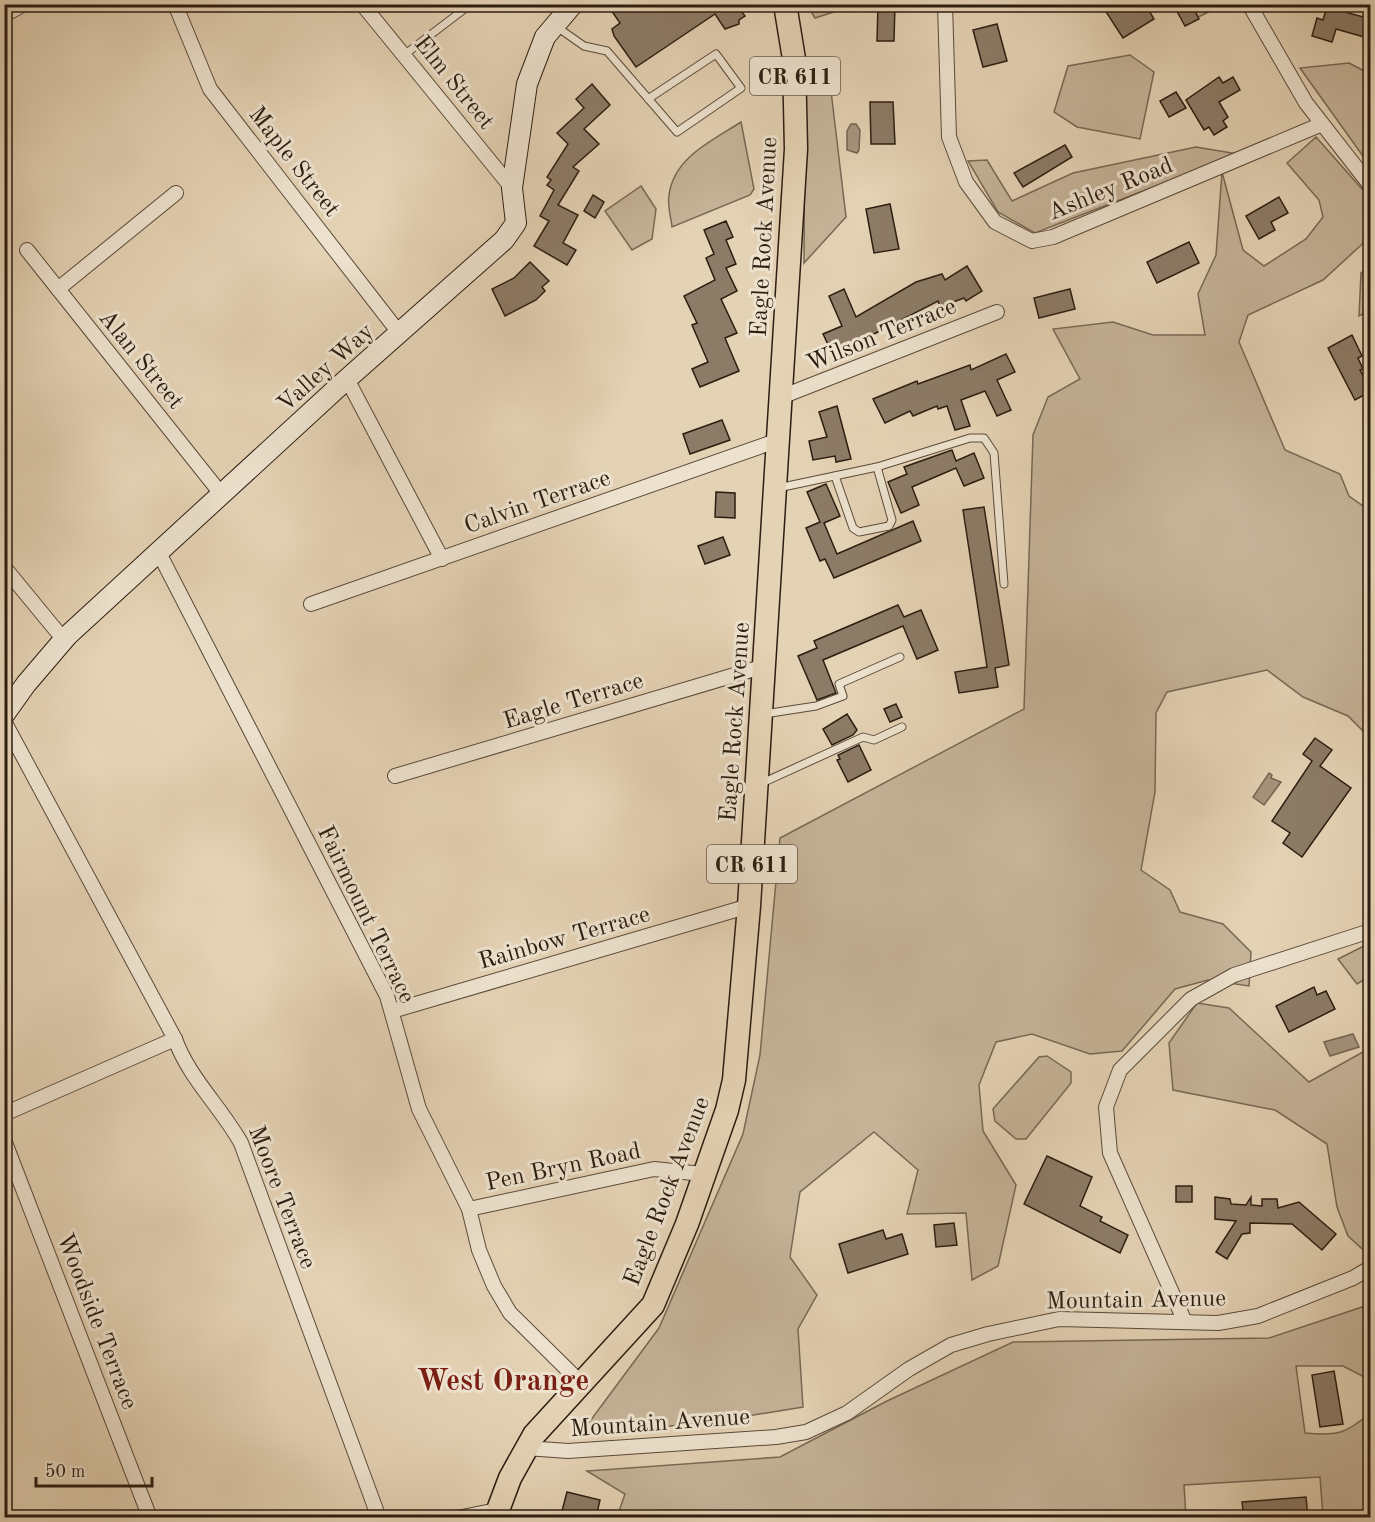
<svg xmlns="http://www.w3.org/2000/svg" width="1375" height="1522" font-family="'Old Standard TT',serif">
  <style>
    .green { fill: #c5b398; stroke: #786854; stroke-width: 1.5 }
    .water { fill: #a5947d; stroke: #756452; stroke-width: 1.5 }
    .building { fill: #8c7b66; stroke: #2c1d11; stroke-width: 1.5 }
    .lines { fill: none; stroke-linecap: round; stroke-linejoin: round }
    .lane-casing { stroke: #5a4a3a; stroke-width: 9 }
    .street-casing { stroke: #5a4a3a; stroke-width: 16 }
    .secondary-casing { stroke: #2c1d11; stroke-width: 22 }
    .primary-casing { stroke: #2c1d11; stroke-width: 25 }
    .lane { stroke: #ede2ce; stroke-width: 7 }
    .street { stroke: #ede2ce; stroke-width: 14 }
    .secondary { stroke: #ede2ce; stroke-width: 20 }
    .primary { stroke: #e4d2b4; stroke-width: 22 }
    .labels { text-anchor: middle; stroke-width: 6; stroke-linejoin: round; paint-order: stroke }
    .shield { fill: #ede2ce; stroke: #66584a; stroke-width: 1.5 }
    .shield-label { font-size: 22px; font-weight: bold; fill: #2c1d11 }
    .street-label { font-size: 24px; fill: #2c1d11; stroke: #ede2ce }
    .district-label { font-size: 30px; font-weight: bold; fill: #7a1f14; stroke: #ede2ce }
  </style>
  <rect width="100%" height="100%" fill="#e4d2b4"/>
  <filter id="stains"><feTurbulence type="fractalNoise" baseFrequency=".00333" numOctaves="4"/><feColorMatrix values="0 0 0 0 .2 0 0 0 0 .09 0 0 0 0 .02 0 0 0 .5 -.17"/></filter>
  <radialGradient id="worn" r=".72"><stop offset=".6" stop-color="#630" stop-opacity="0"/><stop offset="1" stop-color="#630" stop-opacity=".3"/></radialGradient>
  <g class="green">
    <polygon points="855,5 815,18 807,5 855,4"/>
    <polygon points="1182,5 1223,5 1196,18"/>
    <polygon points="1130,55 1154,72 1140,139 1077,127 1054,112 1068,66"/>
    <polygon points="1349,63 1370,74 1370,166 1300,68"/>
    <polygon points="805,88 831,91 846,217 804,263"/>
    <path d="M741,122L754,189L750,195L672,227C671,217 667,205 669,195C674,157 712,141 741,122Z"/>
    <polygon points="1316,137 1370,198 1370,237 1323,280 1248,315 1239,342 1285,450 1340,474 1349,496 1370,511 1370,738 1348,716 1303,697 1267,670 1167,692 1156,713 1155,792 1141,870 1170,890 1180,912 1223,924 1251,952 1249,986 1208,980 1175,989 1122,1051 1090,1054 1032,1034 996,1042 979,1085 983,1131 1016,1185 998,1266 972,1280 966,1213 907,1214 918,1170 874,1132 800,1192 790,1257 817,1295 798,1329 803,1407 717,1421 579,1436 659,1328 743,1134 760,1055 780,838 1024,709 1033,435 1048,397 1080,379 1053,329 1113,322 1153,335 1205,335 1198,294 1216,255 1222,172 1243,250 1264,266 1306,239 1323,217 1319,200 1287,163"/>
    <polygon points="1196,147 1238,154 1035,233 998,212 968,161 987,160 1012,201 1073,173"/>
    <polygon points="641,186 656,209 652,239 632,250 605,211"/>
    <polygon points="1370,267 1370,310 1359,316 1361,273"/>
    <polygon points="1370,943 1370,976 1357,984 1338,959"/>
    <polygon points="1197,1003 1229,1008 1309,1082 1370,1048 1370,1256 1348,1236 1337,1207 1327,1144 1275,1110 1173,1090 1169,1043"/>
    <polygon points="1047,1056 1071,1072 1071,1083 1026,1139 1016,1139 995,1121 993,1109 1039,1057"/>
    <path d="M1370,1300V1380L1343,1366H1296L1305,1433C1337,1436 1346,1434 1370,1413V1517H1323L1320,1477L1184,1485L1186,1517H617L625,1494L587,1471L780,1457L887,1401L1013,1342L1269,1338L1365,1306Z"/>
  </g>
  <g class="water">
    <polygon points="851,124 856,124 860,130 859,150 857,153 847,150 847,131"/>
    <polygon points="1269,773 1272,775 1271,778 1281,782 1264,805 1253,797"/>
    <polygon points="1353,1034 1359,1047 1330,1056 1324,1042"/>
  </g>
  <g class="building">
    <polygon points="607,4 736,4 745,16 739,20 739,24 725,29 715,14 636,67 614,36 612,29 620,23"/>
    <polygon points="878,4 895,4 894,41 877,41"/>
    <polygon points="1101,4 1145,4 1154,19 1123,38"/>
    <polygon points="1173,4 1191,4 1199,19 1185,26"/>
    <polygon points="1327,7 1367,18 1365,25 1371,26 1371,39 1336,29 1332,42 1312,36 1317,18 1323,20"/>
    <polygon points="997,24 1007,61 983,67 973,30"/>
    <polygon points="1219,77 1223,83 1233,77 1240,90 1219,102 1228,117 1223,121 1227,127 1214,135 1209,127 1204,130 1186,100"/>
    <polygon points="592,84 610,105 584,129 599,144 573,167 579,171 558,205 578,215 563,243 576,250 567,265 534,246 549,221 540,216 554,190 547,185 551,180 547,177 568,144 557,133 584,108 576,99"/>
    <polygon points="1176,92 1186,108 1169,117 1160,101"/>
    <polygon points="870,102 893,102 895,144 871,144"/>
    <polygon points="1065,145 1072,157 1023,187 1014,173"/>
    <polygon points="593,195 604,202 595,218 584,211"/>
    <polygon points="1279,197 1288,213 1271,222 1275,230 1259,239 1246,216"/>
    <polygon points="890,204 899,249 874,253 866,209"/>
    <polygon points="726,221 733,237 726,240 736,264 726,268 737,291 721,299 737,333 725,338 739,371 700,387 692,369 708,362 692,325 697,323 684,296 715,280 706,258 714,254 704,230"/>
    <polygon points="1189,242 1199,263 1157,283 1147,262"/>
    <polygon points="530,262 549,281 542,287 545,291 536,300 505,316 492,289 514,278"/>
    <polygon points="967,266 982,291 966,301 964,298 940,307 938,301 876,333 831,351 823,334 842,326 829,296 844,289 856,317 916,282 942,274 945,280"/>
    <polygon points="1070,289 1075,309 1039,318 1034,298"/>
    <polygon points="1352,335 1362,356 1358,358 1363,369 1360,370 1371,391 1355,400 1328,348"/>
    <polygon points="1006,354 1015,372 997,380 1011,410 997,416 985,391 961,400 970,426 955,430 947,406 938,409 937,406 913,416 910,411 885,423 873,399 917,381 918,384 970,365 971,370"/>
    <polygon points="837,406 851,459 836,462 835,456 813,460 809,441 827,437 819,412"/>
    <polygon points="722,420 730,440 690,454 683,434"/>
    <polygon points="952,450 956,461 974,453 984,478 964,486 956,468 912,487 919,505 901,513 888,482 907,474 904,467"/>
    <polygon points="826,484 840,516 824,523 837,554 913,521 921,541 834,578 825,559 820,561 806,528 820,522 807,492"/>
    <polygon points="716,492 735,493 735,518 715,517"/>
    <polygon points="984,507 1009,665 995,668 998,687 959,693 955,672 987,667 963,510"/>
    <polygon points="723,537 730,555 705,564 698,546"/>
    <polygon points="898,605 904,617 921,610 938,650 917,659 903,626 823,660 836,693 817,700 798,656 817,648 814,641"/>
    <polygon points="896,704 902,717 890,722 884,709"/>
    <polygon points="847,714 857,730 853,735 832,745 823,729"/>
    <polygon points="1315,738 1332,750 1320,766 1351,788 1302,857 1283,843 1290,833 1272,821 1312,761 1303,754"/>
    <polygon points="859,745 871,770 848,782 837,760 840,759 838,755"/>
    <polygon points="1314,987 1317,995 1326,991 1335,1009 1289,1032 1276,1006"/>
    <polygon points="1047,1156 1092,1177 1080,1206 1102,1217 1100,1221 1128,1235 1120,1253 1024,1204"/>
    <rect x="1176" y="1186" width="16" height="16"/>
    <polygon points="1215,1197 1230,1199 1231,1204 1246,1205 1251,1197 1251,1205 1262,1206 1262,1199 1277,1199 1278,1208 1299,1202 1336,1234 1322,1250 1292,1224 1250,1223 1250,1233 1242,1234 1227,1259 1216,1252 1236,1221 1215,1219"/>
    <polygon points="954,1223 957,1245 936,1247 934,1225"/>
    <polygon points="883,1230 886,1239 902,1234 908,1254 848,1273 839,1244"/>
    <polygon points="1334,1371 1343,1424 1320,1427 1312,1375"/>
    <polygon points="567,1492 600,1500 596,1517 587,1514 586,1517 562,1511"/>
    <polygon points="1306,1497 1308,1517 1244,1518 1242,1502"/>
  </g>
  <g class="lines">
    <g class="lane-casing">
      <g id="lane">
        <polyline points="557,27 584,46 607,51 677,132 741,88 716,54 648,99"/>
        <polyline points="404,55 471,4"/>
        <polyline points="835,476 853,528 859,532 889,526 892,520 877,467"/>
        <polyline points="778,488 877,467 970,438 984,438 994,453 1004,584"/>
        <polyline points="764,714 816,706 843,696 839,684 900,657"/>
        <polyline points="762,783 863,737 874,740 902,727"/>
      </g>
    </g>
    <g class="street-casing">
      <g id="street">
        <polyline points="175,4 210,89 400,334"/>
        <polyline points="362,4 512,188"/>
        <polyline points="945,4 949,137 966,182 995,222 1032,241 1053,237 1322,124"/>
        <polyline points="1249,4 1306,103 1370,185"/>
        <polyline points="4,15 24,4"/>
        <polyline points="27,250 222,495"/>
        <polyline points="58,289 176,193"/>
        <polyline points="347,379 442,559"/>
        <polyline points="781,397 997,312"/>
        <polyline points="159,553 387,996 419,1109 469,1209 479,1250 494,1286 510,1313 581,1383"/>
        <polyline points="4,567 64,640"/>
        <polyline points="311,604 779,440"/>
        <path d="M4,721L175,1039C189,1078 221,1107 241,1143L379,1518"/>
        <polyline points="395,776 765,666"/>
        <polyline points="392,1011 749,906"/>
        <polyline points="4,1114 175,1039"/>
        <polyline points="4,1140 150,1518"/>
        <polyline points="469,1209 654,1169 703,1174"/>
        <polyline points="1185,1322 1110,1153 1106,1107 1120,1070 1191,999 1234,975 1370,931"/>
        <polyline points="526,1448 568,1451 776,1437 806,1432 847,1413 909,1369 951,1345 988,1334 1059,1319 1218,1323 1258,1316 1353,1278 1370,1268"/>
        <polyline points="457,1518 497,1510"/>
      </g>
    </g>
    <g class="secondary-casing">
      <polyline id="secondary" points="4,715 26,684 67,636 347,379 504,240 516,223 512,188 527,84 545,37 573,4"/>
    </g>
    <g class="primary-casing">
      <polyline id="primary" points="495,1518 510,1478 534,1435 653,1305 687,1224 727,1110 734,1080 749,906 796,149 794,59 785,4"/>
    </g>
    <use href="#lane" class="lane"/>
    <use href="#street" class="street"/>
    <use href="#secondary" class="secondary"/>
    <use href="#primary" class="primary"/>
  </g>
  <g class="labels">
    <g class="shield">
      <rect x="750" y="57" width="90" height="38" rx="4.5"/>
      <rect x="707" y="845" width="90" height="38" rx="4.5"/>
    </g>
    <g class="shield-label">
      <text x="795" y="84">CR 611</text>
      <text x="752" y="872">CR 611</text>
    </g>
    <g class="street-label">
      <text transform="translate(455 82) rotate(51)" y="8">Elm Street</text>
      <text transform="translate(295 161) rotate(52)" y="8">Maple Street</text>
      <text transform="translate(1110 188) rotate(-22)" y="8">Ashley Road</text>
      <text transform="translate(763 237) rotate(-87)" y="8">Eagle Rock Avenue</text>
      <text transform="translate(881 334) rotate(-22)" y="8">Wilson Terrace</text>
      <text transform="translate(142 359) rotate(51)" y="8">Alan Street</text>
      <text transform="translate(325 367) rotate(-42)" y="8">Valley Way</text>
      <text transform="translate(537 501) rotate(-19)" y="8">Calvin Terrace</text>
      <text transform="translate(573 700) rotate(-17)" y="8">Eagle Terrace</text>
      <text transform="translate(734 722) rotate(-86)" y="8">Eagle Rock Avenue</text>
      <text transform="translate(367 914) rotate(64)" y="8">Fairmount Terrace</text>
      <text transform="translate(564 937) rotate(-16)" y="8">Rainbow Terrace</text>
      <text transform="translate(563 1166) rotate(-12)" y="8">Pen Bryn Road</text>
      <text transform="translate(666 1191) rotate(-69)" y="8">Eagle Rock Avenue</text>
      <text transform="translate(283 1197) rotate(69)" y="8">Moore Terrace</text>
      <text transform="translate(1136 1299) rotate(-1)" y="8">Mountain Avenue</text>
      <text transform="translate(98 1321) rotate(69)" y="8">Woodside Terrace</text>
      <text transform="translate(660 1422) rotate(-4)" y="8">Mountain Avenue</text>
    </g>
    <g class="district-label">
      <text x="503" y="1390">West Orange</text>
    </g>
  </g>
  <rect width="1375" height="1522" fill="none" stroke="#e4d2b4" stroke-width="24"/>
  <rect x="6" y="6" width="1363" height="1510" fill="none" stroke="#2c1d11" stroke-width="3"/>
  <rect x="12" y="12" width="1351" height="1498" fill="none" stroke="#2c1d11" stroke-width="1.5"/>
  <path d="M36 1477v9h116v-9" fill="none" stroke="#2c1d11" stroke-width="3"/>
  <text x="45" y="1477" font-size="18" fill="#2c1d11" stroke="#ede2ce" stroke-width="4.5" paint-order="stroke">50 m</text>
  <rect width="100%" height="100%" filter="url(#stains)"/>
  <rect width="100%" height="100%" fill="url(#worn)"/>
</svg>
